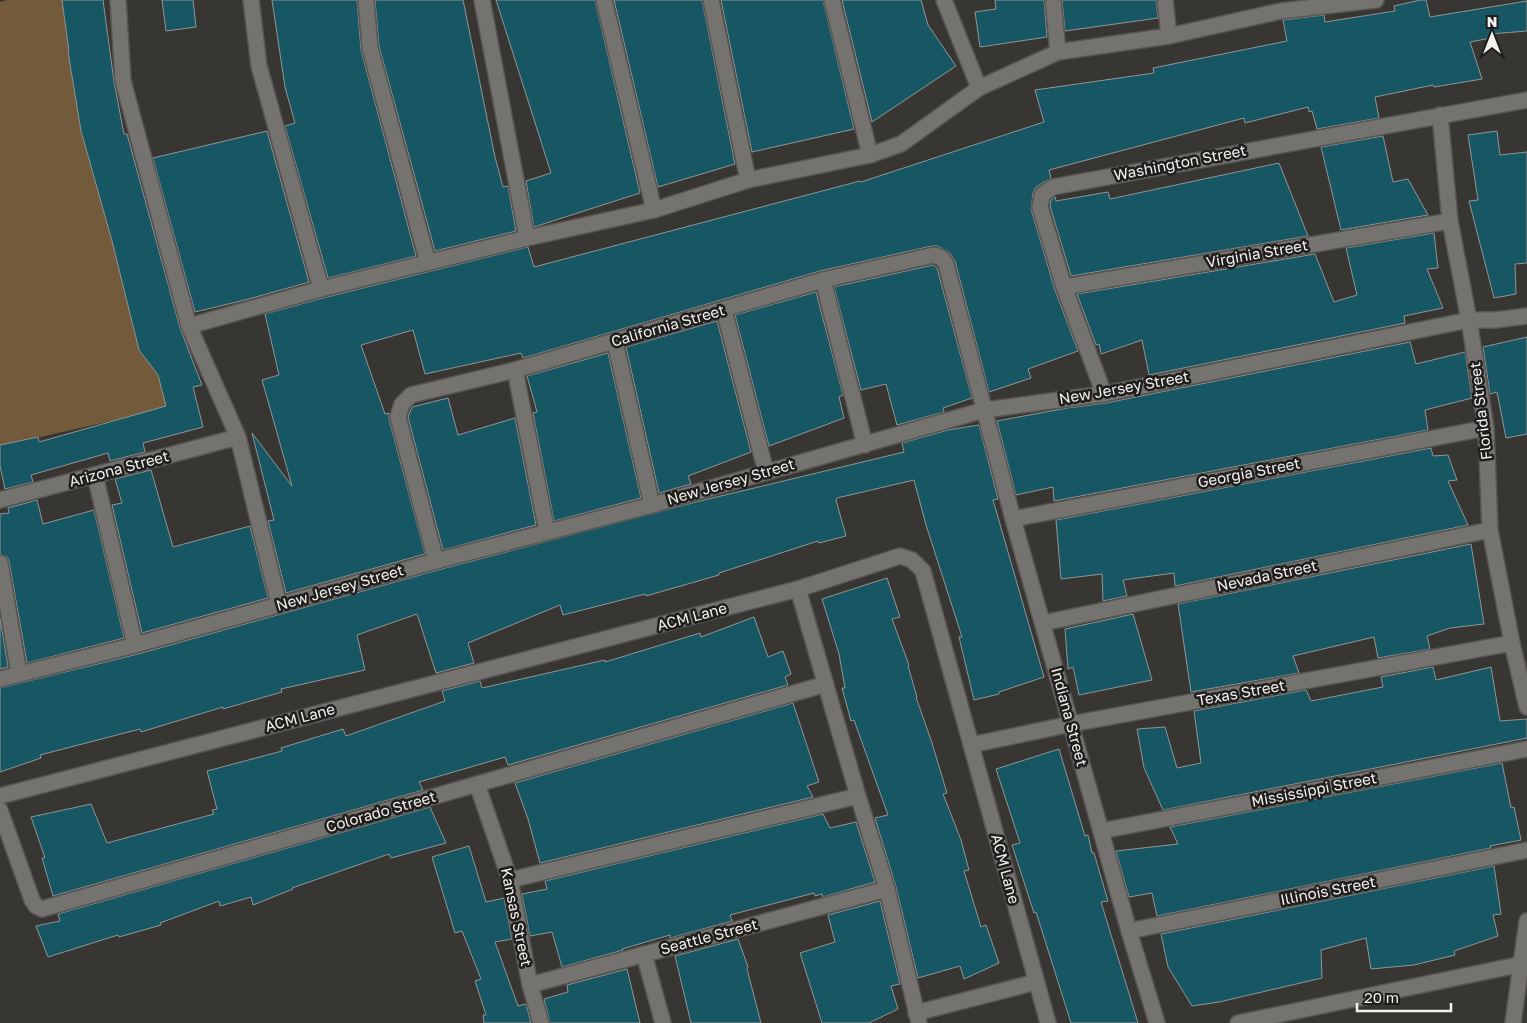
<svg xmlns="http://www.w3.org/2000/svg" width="1527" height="1023" font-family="'Golos Text',sans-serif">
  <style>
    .green { fill: #725a3a }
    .building { fill: #175763; stroke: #909596 }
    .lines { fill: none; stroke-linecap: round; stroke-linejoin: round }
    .minor-casing { stroke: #575451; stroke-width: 18 }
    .minor { stroke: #75736f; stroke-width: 15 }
    .labels { text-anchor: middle; stroke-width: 5; stroke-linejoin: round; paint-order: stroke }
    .street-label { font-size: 15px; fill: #f3f1ef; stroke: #1f1e1c }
  </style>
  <rect width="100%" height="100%" fill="#383633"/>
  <polygon class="green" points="7,0 81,0 178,406 0,446 0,2"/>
  <g class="building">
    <polygon points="62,0 103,0 114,82 124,134 127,134 180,328 202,385 193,387 203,427 143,443 145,452 110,461 108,453 31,475 33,482 5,489 0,466 0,445 38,437 39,442 166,406 158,375 139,350 112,241 81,131 68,52 69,52"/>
    <polygon points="162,0 193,0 196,27 166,31"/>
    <polygon points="272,0 357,0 361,50 416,256 328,278 285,126 295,123 285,87"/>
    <polygon points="375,0 463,0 495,157 503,187 508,186 516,231 435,251 379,46"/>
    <polygon points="496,0 595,0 640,193 534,227 526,181 551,173"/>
    <polygon points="614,0 702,0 735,164 658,187"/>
    <polygon points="721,0 823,0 854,129 752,152"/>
    <polygon points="842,0 921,0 928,25 956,66 872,122"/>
    <polygon points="995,0 1044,0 1047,37 980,47 975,12 996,9"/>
    <polygon points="1062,0 1156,0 1158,18 1065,31"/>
    <polygon points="1420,0 1426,0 1430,17 1527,1 1527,31 1490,34 1491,38 1470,42 1482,79 1434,87 1433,85 1375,97 1379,118 1317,129 1312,111 1309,112 1308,107 1245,123 1244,118 1049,170 1051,178 1036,187 1033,193 1031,209 1055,290 1078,351 1028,369 1031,378 989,392 955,261 949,252 937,246 932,246 820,271 523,358 521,353 425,374 413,330 361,345 385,414 389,413 389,419 425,554 286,593 268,521 274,520 252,433 292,486 262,380 279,375 265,314 323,298 528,247 534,267 860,181 861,182 1044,122 1035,90 1154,73 1153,68 1287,41 1283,20 1324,15 1325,22 1395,11 1394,6"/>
    <polygon points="267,131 309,282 249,299 195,312 153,158"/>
    <polygon points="1497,131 1500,155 1527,152 1527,263 1515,264 1516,294 1494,298 1469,201 1478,200 1468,135"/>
    <polygon points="1383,136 1393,182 1408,179 1428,215 1341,230 1321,147"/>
    <polygon points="1279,163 1308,236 1071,276 1050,206 1051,200 1055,197 1056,201 1108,192 1110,199"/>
    <polygon points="1434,233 1438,268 1427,269 1443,308 1404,316 1405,323 1149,375 1142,340 1101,354 1099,344 1096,345 1077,294 1315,254 1334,302 1357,295 1346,248"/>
    <polygon points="933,265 937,268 972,398 943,408 944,412 897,425 886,384 861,390 834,287"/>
    <polygon points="816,292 843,395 839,397 844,418 769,446 735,315"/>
    <polygon points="717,321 751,452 688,476 691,484 659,493 626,347"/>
    <polygon points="1527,337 1527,434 1506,438 1497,392 1490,394 1483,347"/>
    <polygon points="1410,342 1416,364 1465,352 1472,398 1425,410 1428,430 1054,501 1053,487 1016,495 997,421 1067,408 1106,403"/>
    <polygon points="608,353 641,498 554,521 533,413 537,412 527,376"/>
    <polygon points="448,398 458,435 515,418 536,525 443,550 408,417 412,407"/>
    <polygon points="979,425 998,499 993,500 1044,677 999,692 999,694 974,700 959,637 962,637 926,525 914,480 837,498 836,500 846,536 819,543 818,541 719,573 719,575 646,596 645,594 563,615 560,605 468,643 474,663 436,673 417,614 357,635 365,670 281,689 282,692 223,709 223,707 141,732 140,729 40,755 41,758 0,772 0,688 138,654 438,570 696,502 904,452 902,443 948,430"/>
    <polygon points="1431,448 1433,456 1448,455 1457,480 1448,481 1468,525 1175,586 1174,573 1123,580 1127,596 1103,601 1102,574 1061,579 1056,520"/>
    <polygon points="151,470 173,547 250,526 268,598 142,633 112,505 122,503 115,479"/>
    <polygon points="37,500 43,524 94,510 124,638 27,663 9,561 7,557 0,554 0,514 9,513 8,508"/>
    <polygon points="1471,544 1484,624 1450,628 1427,636 1430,649 1378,658 1374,637 1293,656 1299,673 1191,692 1178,604"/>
    <polygon points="887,578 900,617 892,619 909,665 908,666 917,697 916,697 932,743 947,793 943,794 961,840 969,870 964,871 981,927 986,925 999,963 964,979 960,966 918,978 896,887 875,818 888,815 854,720 851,721 842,688 845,688 839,654 822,599"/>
    <polygon points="1133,614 1152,680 1079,695 1073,667 1068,669 1065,629"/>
    <polygon points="754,617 768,657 783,651 791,674 785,677 788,685 508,765 505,757 419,782 423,790 53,896 42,858 45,858 31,817 91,804 107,843 214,814 212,810 217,809 207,771 282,751 281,748 343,729 346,736 445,701 442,691 480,681 482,688 605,660 605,662 700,633 701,637"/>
    <polygon points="0,618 8,667 0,669"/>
    <polygon points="1433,667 1436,680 1491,667 1500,721 1527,719 1527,738 1163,810 1144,768 1137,729 1165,727 1177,768 1201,763 1194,711 1306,690 1311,701 1383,687 1381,677"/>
    <polygon points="793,703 819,782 807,786 813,797 540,863 528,819 515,783"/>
    <polygon points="1059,749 1085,836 1088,835 1092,853 1094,853 1108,901 1101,902 1138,1023 1071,1023 1036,912 1034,913 1012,845 1020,843 996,769"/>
    <polygon points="1502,763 1511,808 1514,807 1521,840 1490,846 1491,848 1157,916 1152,893 1129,897 1116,851 1178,844 1170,827"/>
    <polygon points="430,807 446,843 391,858 389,854 292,888 293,889 253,905 251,897 220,906 219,901 160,923 161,925 119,937 118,935 48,957 36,926 60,921 58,914"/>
    <polygon points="823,814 830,828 856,822 875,882 823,897 822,894 815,896 814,893 730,915 732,921 670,938 670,935 622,949 623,950 562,967 552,932 530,936 522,894 547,889 545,881"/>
    <polygon points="469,846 486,902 504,898 512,939 495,942 518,1006 526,1004 531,1023 484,1023 483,1015 486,1015 475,981 481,979 462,931 455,933 432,857"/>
    <polygon points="1494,866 1501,914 1493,915 1498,936 1454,951 1455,955 1414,965 1371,969 1366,938 1321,950 1322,978 1219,1002 1192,1006 1168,967 1161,934"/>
    <polygon points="880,901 900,984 891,986 898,1009 869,1023 822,1023 800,953 835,942 828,915"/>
    <polygon points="738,939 748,967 747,969 761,1023 691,1023 675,956"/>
    <polygon points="627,969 640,1023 550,1023 544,999 568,992 567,985"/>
  </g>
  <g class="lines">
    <g class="minor-casing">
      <g id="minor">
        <polyline points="118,0 123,81 189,326 321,289 527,238 654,210 748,180 870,155 901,144 979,88 1058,52 1169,36 1281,11 1376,0"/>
        <polyline points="251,0 259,66 321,289"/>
        <polyline points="366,0 370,48 428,263"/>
        <polyline points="482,0 527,238"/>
        <polyline points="604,0 654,210"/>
        <polyline points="711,0 748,180"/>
        <polyline points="832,0 870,155"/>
        <polyline points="944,0 979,88"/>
        <polyline points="1053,0 1058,52"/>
        <polyline points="1165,0 1169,36"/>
        <polyline points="1440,115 1450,221 1469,320 1486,428 1490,530 1512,643 1527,707"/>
        <polyline points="823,280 865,445"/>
        <polyline points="1064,287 1450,221"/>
        <polyline points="724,310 766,472"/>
        <polyline points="189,326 238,437 279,605"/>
        <polyline points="615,342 652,505"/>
        <polyline points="515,370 547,532"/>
        <polyline points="1104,394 1064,287 1040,207 1042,195 1053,187 1527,100"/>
        <polyline points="95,475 135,645"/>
        <polyline points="0,500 238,437"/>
        <polyline points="1013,519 1486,428"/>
        <polyline points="436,561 398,417 402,404 411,395 515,370 823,280 934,255 942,258 946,264 1013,519 1129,931 1157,1023"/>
        <polyline points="0,563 19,673"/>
        <polyline points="798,589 858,796 887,889 919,1023"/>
        <polyline points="1043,623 1490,530"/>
        <polyline points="0,679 135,645 436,561 652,505 984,410 1104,394 1469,320 1495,320 1527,316"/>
        <polyline points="971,745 1071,724 1512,643"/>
        <polyline points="477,784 510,880 530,985 541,1023"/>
        <polyline points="0,796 798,589 900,556 912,560 923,571 1048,1023"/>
        <polyline points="0,810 32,900 36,906 42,909 826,684"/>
        <polyline points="1101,831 1527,749"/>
        <polyline points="510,880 858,796"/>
        <polyline points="1129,931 1527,850"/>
        <polyline points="644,954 663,1023"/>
        <polyline points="530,985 887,889"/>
        <polyline points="916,1013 1036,982"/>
        <polyline points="1238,1023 1527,963"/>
        <polyline points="1513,1023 1527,921"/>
      </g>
    </g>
    <use href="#minor" class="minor"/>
  </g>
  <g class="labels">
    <g class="street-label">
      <text transform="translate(1180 163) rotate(-11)" y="5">Washington Street</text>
      <text transform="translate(1257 254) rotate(-10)" y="5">Virginia Street</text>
      <text transform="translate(668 326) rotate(-16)" y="5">California Street</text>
      <text transform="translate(1124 388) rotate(-10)" y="5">New Jersey Street</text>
      <text transform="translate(1481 411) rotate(-97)" y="5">Florida Street</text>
      <text transform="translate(119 469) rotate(-15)" y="5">Arizona Street</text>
      <text transform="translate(1249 473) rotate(-11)" y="5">Georgia Street</text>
      <text transform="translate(731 482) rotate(-16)" y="5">New Jersey Street</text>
      <text transform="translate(1267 576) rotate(-12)" y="5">Nevada Street</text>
      <text transform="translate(340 588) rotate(-16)" y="5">New Jersey Street</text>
      <text transform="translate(692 617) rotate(-15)" y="5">ACM Lane</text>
      <text transform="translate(1241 693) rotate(-10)" y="5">Texas Street</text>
      <text transform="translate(1069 717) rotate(75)" y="5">Indiana Street</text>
      <text transform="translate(300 718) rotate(-15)" y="5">ACM Lane</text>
      <text transform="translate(1314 790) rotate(-11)" y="5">Mississippi Street</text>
      <text transform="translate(381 812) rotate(-16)" y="5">Colorado Street</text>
      <text transform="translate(1005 869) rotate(75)" y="5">ACM Lane</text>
      <text transform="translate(1328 891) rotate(-11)" y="5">Illinois Street</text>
      <text transform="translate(516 917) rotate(78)" y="5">Kansas Street</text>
      <text transform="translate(709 937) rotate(-15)" y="5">Seattle Street</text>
    </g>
  </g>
  <g transform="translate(1492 35)" stroke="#1f1e1c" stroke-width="4" paint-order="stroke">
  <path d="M0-4L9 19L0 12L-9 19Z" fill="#f3f1ef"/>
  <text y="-8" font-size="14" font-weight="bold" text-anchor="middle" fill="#f3f1ef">N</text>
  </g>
  <path d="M1357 1003v8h94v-8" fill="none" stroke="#f3f1ef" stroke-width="2.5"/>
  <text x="1364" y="1003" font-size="15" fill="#f3f1ef" stroke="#1f1e1c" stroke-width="4" paint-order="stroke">20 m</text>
</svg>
